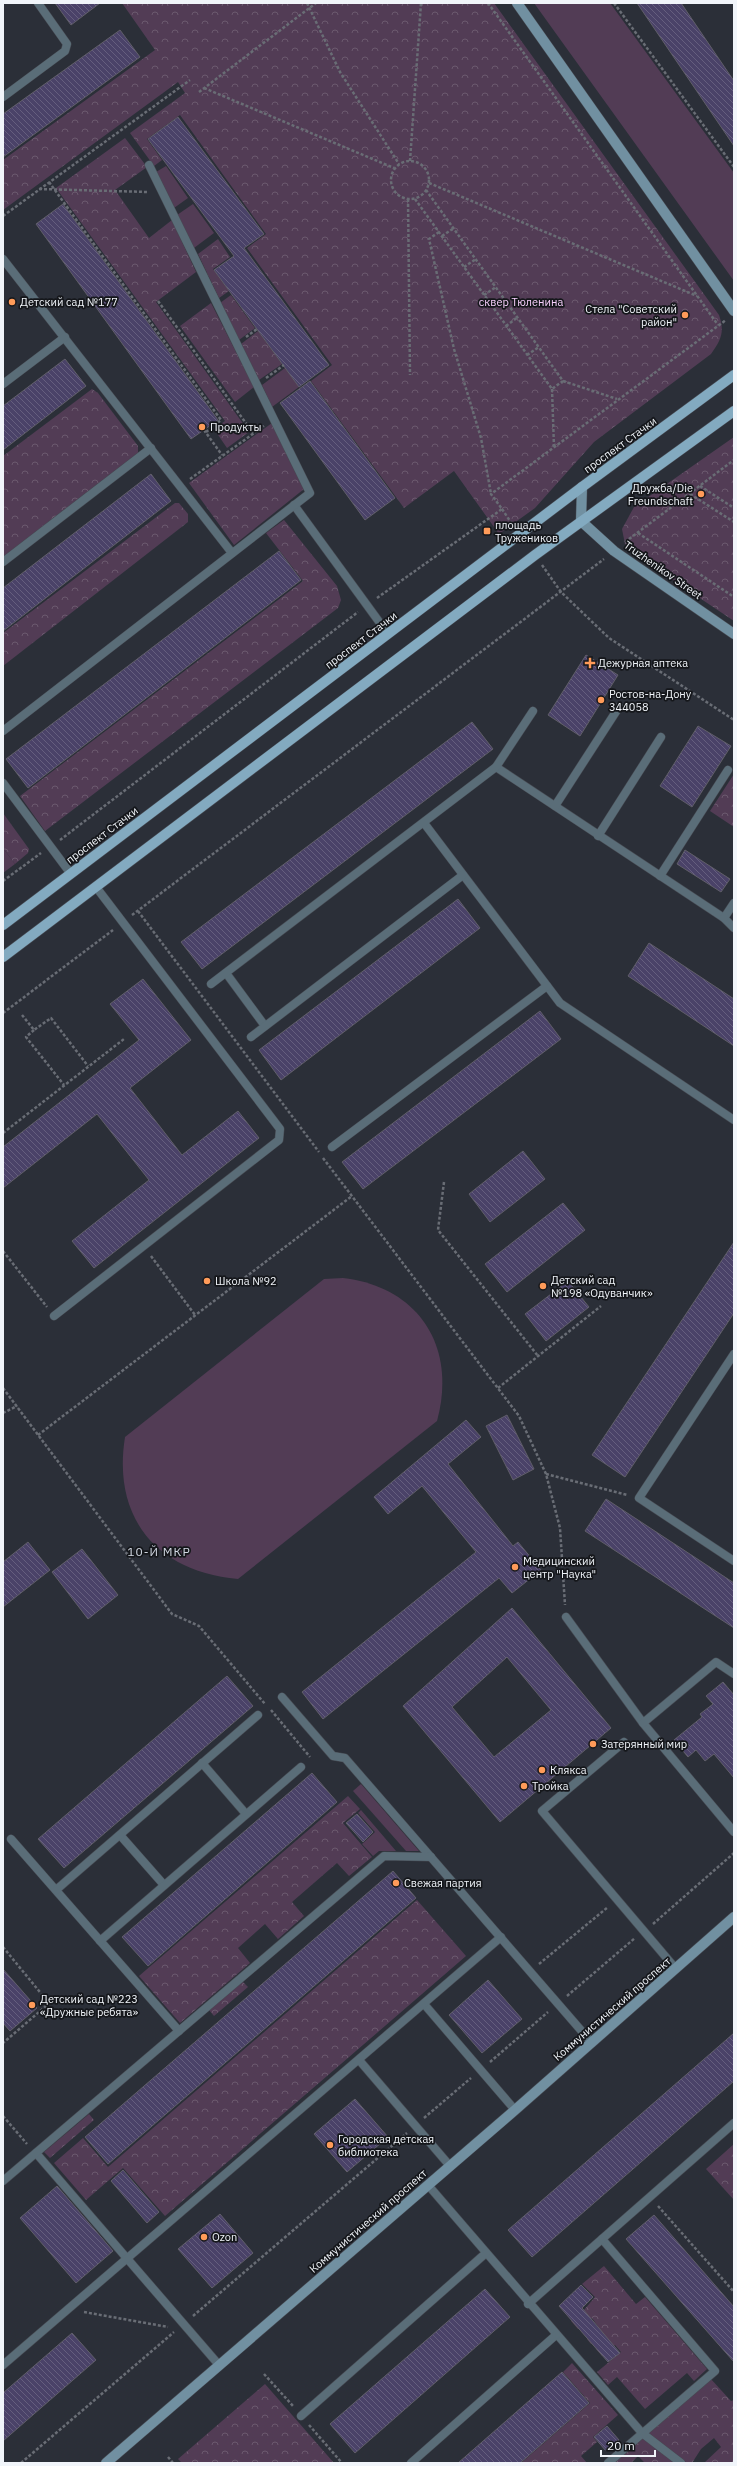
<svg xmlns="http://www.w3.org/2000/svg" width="737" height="2466" font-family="'IBM Plex Sans',sans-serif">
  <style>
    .green { fill: #523c55 }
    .forest { fill: url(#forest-crowns) }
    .building { fill: url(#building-back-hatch); stroke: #605e69; fill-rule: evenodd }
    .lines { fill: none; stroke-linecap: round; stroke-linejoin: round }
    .lane-casing { stroke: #474b53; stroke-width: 9 }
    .secondary-casing { stroke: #474b53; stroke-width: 11 }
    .primary-casing { stroke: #474b53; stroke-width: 11 }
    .path { stroke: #696d75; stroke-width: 2.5; stroke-dasharray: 3 2; stroke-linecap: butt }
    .lane { stroke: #5a6d78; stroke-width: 8 }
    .secondary { stroke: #7190a1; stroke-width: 10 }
    .primary { stroke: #83aac0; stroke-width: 10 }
    .poi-dot { fill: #ff9b59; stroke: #15171b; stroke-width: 1.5 }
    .labels { text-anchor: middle; stroke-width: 3.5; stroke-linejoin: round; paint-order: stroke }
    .poi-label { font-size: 11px; fill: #f1f5fa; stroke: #15171b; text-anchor: start }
    .park-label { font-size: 11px; fill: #f8d0fd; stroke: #15171b }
    .street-label { font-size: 11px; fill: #f1f5fa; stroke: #15171b }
    .neighbourhood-label { font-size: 12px; letter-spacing: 1px; fill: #d2d8e3; stroke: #15171b }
  </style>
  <defs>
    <pattern id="forest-crowns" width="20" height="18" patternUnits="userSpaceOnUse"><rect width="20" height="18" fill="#523c55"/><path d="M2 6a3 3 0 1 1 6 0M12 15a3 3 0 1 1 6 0" fill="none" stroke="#6b596e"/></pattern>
    <pattern id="building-back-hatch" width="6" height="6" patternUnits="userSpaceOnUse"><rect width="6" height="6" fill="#4a4268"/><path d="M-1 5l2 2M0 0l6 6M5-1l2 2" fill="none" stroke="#655e7e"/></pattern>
  </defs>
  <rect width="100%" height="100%" fill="#2b2f38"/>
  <g class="green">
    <polygon points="534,3 610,3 734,173 734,281"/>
    <polygon points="166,166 188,198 174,208 156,172"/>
    <polygon points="193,204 214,233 194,248 177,215"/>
    <polygon points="285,368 299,387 272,407 262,385"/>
    <polygon points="3,848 15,864 3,873"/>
    <path d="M343,1278C420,1287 457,1348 437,1421L238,1579C157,1572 112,1518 125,1437L324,1279Z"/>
    <polygon points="361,1784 419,1851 406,1851 353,1791"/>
    <polygon points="361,1810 396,1851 379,1851 373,1856 362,1844 375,1832 358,1813"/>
  </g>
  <g class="forest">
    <path d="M122,3H494L719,315C725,332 721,340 711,354L594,442L535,508L499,534L454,471L404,508L311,381L332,365L247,248L266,234L180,115L147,139L162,160L154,166L130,133L185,93L178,82L3,210V160L155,50Z"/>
    <polygon points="125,138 147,167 115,190 149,238 172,220 196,272 156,302 249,432 227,448 214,429 225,421 56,188"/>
    <polygon points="218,239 230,257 213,269 229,291 219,298 198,254"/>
    <polygon points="231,295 255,328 239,340 220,303"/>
    <polygon points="211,303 254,387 235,402 180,326"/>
    <polygon points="258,331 282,364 259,380 241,344"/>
    <polygon points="92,389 98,393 138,446 138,453 3,557 3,456"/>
    <polygon points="272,423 304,489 234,545 189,483"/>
    <polygon points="734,437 734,621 637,556 625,544 622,529 634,507"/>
    <polygon points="175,503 179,503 188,514 188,522 3,666 3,633"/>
    <polygon points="284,520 337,586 341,600 338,608 45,831 20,796 303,581 266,533"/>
    <polygon points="734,774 734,827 710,811"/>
    <polygon points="3,813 29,849 28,853 15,864 3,848"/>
    <polygon points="348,1796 360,1809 343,1823 372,1857 349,1876 337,1863 292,1902 304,1916 278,1939 265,1924 238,1948 250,1963 180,2023 139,1976"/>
    <polygon points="417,1900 466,1956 165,2216 123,2168 86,2200 54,2163 83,2138 108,2167"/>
    <polygon points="242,1981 248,1987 214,2016 209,2010"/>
    <polygon points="89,2114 94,2120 50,2158 44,2152"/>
    <polygon points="734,2144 734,2200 706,2169"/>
    <polygon points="604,2266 636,2304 645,2297 707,2369 694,2381 687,2373 645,2409 617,2377 608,2385 597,2372 621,2352 615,2345 602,2356 596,2349 608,2340 604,2334 591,2344 587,2339 599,2328 592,2318 578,2329 571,2321 584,2310 595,2297 582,2284"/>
    <polygon points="572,2363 618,2415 593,2437 597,2442 581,2456 587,2463 521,2463 590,2403 563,2372"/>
    <polygon points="710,2378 731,2401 734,2400 734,2463 704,2463 721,2447 714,2438 701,2449 692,2463 687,2463 647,2433"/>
    <polygon points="265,2384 334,2463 182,2463 178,2459"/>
    <polygon points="643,2437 676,2463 645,2463 638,2456 631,2463 614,2463"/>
  </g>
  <g class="building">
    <polygon points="55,3 100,3 71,25"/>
    <polygon points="637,3 681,3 734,81 734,146"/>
    <polygon points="120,30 140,57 3,157 3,114"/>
    <polygon points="178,117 264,234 244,248 329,365 299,387 214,270 234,256 148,139"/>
    <polygon points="63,204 218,420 191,439 36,224"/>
    <polygon points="65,359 86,386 3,450 3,406"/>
    <polygon points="310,381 395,498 365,520 280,403"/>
    <polygon points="151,474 171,501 3,631 3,588"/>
    <polygon points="279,551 301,580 28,788 6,759"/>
    <polygon points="586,655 618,675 580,736 548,715"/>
    <polygon points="472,722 493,749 202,969 181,942"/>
    <polygon points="698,726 731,746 692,807 660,786"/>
    <polygon points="685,850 730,879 721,892 677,864"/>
    <polygon points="458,899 480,928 281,1080 259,1050"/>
    <polygon points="649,943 734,999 734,1046 628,976"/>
    <polygon points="143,979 191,1040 130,1088 182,1155 238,1111 259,1138 94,1268 72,1241 149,1180 97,1114 3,1188 3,1147 139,1040 110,1004"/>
    <polygon points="540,1011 561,1039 363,1189 342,1162"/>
    <polygon points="523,1151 545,1179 490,1222 469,1194"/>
    <polygon points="563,1203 585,1230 507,1292 485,1264"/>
    <polygon points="734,1242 734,1313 625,1477 592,1455"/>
    <polygon points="568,1281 589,1307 546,1341 525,1314"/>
    <polygon points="507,1415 534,1469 513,1480 486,1426"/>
    <polygon points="466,1420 481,1437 448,1464 513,1546 518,1542 541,1570 512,1593 499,1578 323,1719 302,1692 476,1552 422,1486 388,1514 374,1497"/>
    <polygon points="606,1499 734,1583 734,1628 585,1531"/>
    <polygon points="28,1542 50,1570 3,1607 3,1562"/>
    <polygon points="82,1549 118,1595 88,1619 52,1572"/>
    <path d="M512,1608L611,1728L500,1822L403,1706ZM507,1657L551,1710L494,1757L452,1707Z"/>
    <polygon points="227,1676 253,1706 64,1868 38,1839"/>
    <polygon points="723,1682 734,1695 734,1778 714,1754 705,1761 696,1750 688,1757 674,1740 702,1717 700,1714 713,1704 706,1696"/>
    <polygon points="312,1773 337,1802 148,1966 122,1937"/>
    <polygon points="357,1814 373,1832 363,1842 346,1823"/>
    <polygon points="393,1871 416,1898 108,2164 85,2137"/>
    <polygon points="3,1969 37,2008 10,2031 3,2023"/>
    <polygon points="488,1980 522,2019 482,2053 449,2015"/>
    <polygon points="734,2033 734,2081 532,2257 508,2230"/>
    <polygon points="355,2099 388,2137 347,2172 314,2134"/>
    <polygon points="123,2170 159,2212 147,2223 111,2181"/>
    <polygon points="57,2186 113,2251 76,2283 20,2218"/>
    <polygon points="220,2214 253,2253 212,2288 178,2249"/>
    <polygon points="654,2215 734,2307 734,2362 626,2239"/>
    <polygon points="581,2285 593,2297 582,2308 620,2353 608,2362 559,2306"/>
    <polygon points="485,2289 510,2317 355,2453 330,2424"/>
    <polygon points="72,2333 96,2360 3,2441 3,2393"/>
    <polygon points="562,2372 589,2403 520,2463 458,2463"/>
    <polygon points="607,2426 619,2440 606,2451 594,2437"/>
  </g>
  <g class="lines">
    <g class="lane-casing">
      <g id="lane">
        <polyline points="3,97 65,51 67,44 38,3"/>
        <polyline points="3,259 232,553"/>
        <polyline points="3,384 65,337"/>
        <polyline points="294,505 388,634"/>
        <polyline points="3,562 151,448"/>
        <polyline points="3,731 310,493 149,165"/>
        <polyline points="496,767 724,918 734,928"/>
        <polyline points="3,783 71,874"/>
        <polyline points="555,806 619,707"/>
        <polyline points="424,823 560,1003 734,1120"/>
        <polyline points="598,836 661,737"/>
        <polyline points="660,876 728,770"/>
        <polyline points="724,918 734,903"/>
        <polyline points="226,973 265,1026"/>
        <polyline points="211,984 496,767 533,711"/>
        <polyline points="251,1037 463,875"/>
        <polyline points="332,1147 547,986"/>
        <polyline points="54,1316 279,1140 280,1129 96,887"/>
        <polyline points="734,1354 639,1498 734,1561"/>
        <polyline points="566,1617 643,1723 734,1832"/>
        <polyline points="282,1697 333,1756 345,1758 592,2043"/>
        <polyline points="643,1723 716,1662 734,1674"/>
        <polyline points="624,1742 542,1811 676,1969"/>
        <polyline points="202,1763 246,1814"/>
        <polyline points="120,1835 164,1885"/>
        <polyline points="11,1839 179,2031"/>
        <polyline points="56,1890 258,1715"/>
        <polyline points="100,1941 301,1767"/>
        <polyline points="424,2004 515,2110"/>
        <polyline points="359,2060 450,2166"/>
        <polyline points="36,2153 219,2365"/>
        <polyline points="3,2181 384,1856 431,1857"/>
        <polyline points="428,2185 642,2433 681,2463"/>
        <polyline points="602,2239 715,2371 608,2463"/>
        <polyline points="528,2304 734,2123"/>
        <polyline points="3,2365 501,1937"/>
        <polyline points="301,2416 486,2253"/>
        <polyline points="411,2463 556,2335"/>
      </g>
    </g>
    <g class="secondary-casing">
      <g id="secondary">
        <polyline points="517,3 734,311"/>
        <polyline points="582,487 581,521 614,551 734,634"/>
        <polyline points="106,2463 515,2110 734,1917"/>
      </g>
    </g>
    <g class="primary-casing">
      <g id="primary">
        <polyline points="3,925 582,487 734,375"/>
        <polyline points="3,957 535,555 734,411"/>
      </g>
    </g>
    <g class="path">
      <polyline points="307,3 340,72 399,164"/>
      <polyline points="488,3 718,325"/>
      <polyline points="614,3 734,167"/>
      <polyline points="204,88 394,168"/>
      <polyline points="199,92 316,3"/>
      <circle cx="410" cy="180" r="19"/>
      <polyline points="410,161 421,3"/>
      <polyline points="49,182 221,420 206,432"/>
      <polyline points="429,183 697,296"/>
      <polyline points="39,189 148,192"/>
      <polyline points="408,199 410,375"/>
      <polyline points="415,199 552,389 563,381 426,190"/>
      <polyline points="3,216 190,80"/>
      <polyline points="439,232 429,239 454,349 481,438 491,494"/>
      <polyline points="442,236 454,228"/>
      <polyline points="464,267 476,259"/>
      <polyline points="484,295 496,287"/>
      <polyline points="158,301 253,433"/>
      <polyline points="506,326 518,317"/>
      <polyline points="246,337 257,329"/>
      <polyline points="527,355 539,347"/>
      <polyline points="266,378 284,365"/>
      <polyline points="563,381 617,399"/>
      <polyline points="552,389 554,447"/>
      <polyline points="204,430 222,455"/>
      <polyline points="190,479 264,426"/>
      <polyline points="700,486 734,508"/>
      <polyline points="690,494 734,522"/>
      <polyline points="502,509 512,524"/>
      <polyline points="638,533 734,597"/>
      <polyline points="625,542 734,460"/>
      <polyline points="542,565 561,592 609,638 734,720"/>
      <polyline points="377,598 502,509 491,494 726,320"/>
      <polyline points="60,840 358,612"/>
      <polyline points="3,881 41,853"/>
      <polyline points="138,911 319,1152"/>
      <polyline points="132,915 604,559"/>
      <polyline points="3,1013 113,930"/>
      <polyline points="22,1015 34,1030 51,1018 88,1066"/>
      <polyline points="34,1030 26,1037 64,1085"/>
      <polyline points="3,1133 124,1039"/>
      <polyline points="323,1158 519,1416 546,1474 560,1528 565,1605"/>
      <polyline points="444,1182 438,1230 538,1356"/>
      <polyline points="3,1251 47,1307"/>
      <polyline points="151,1256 195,1315"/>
      <polyline points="3,1388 172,1614 199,1626 265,1704"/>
      <polyline points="498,1388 601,1306"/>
      <polyline points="3,1413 17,1406"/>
      <polyline points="38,1435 352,1196"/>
      <polyline points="546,1474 627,1495"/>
      <polyline points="271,1710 310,1757"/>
      <polyline points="653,1924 734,1853"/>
      <polyline points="3,1947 48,2002 46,2006 3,2043"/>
      <polyline points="539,1964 608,1907"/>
      <polyline points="567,1996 635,1938"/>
      <polyline points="490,2062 548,2012"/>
      <polyline points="3,2116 27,2144"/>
      <polyline points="424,2118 471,2078"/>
      <polyline points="658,2206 734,2292"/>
      <polyline points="84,2312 168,2327"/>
      <polyline points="193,2316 407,2133"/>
      <polyline points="264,2374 293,2406"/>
      <polyline points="309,2425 342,2463"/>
      <polyline points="168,2457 173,2463"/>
      <polyline points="21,2463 174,2332"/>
    </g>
    <use href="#lane" class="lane"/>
    <use href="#secondary" class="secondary"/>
    <use href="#primary" class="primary"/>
  </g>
  <g class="poi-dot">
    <circle cx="12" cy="302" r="4"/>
    <circle cx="685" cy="315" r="4"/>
    <circle cx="202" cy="427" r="4"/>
    <circle cx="701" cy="494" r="4"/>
    <rect x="483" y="527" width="8" height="8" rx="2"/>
    <path d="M588 657h4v4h4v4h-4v4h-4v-4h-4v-4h4z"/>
    <circle cx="601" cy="700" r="4"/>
    <circle cx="207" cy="1281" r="4"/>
    <circle cx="543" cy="1286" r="4"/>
    <circle cx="515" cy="1567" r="4"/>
    <circle cx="593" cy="1744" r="4"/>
    <circle cx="542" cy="1770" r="4"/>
    <circle cx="524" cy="1786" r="4"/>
    <circle cx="396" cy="1883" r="4"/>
    <circle cx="32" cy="2005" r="4"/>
    <circle cx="330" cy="2145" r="4"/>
    <circle cx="204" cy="2237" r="4"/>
  </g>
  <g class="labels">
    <g class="poi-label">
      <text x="20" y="306">Детский сад №177</text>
      <text x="677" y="313" text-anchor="end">Стела "Советский<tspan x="677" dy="13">район"</tspan></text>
      <text x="210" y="431">Продукты</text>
      <text x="693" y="492" text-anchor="end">Дружба/Die<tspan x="693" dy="13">Freundschaft</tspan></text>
      <text x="495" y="529">площадь<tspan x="495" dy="13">Тружеников</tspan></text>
      <text x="598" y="667">Дежурная аптека</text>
      <text x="609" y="698">Ростов-на-Дону<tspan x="609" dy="13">344058</tspan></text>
      <text x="551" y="1284">Детский сад<tspan x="551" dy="13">№198 «Одуванчик»</tspan></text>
      <text x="215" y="1285">Школа №92</text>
      <text x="523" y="1565">Медицинский<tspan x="523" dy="13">центр "Наука"</tspan></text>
      <text x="601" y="1748">Затерянный мир</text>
      <text x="550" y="1774">Клякса</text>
      <text x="532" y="1790">Тройка</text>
      <text x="404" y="1887">Свежая партия</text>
      <text x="40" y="2003">Детский сад №223<tspan x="40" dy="13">«Дружные ребята»</tspan></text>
      <text x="338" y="2143">Городская детская<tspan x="338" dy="13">библиотека</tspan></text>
      <text x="212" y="2241">Ozon</text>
    </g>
    <g class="park-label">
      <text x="521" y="306">сквер Тюленина</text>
    </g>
    <g class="street-label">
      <text transform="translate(620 445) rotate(-36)" y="4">проспект Стачки</text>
      <text transform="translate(663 570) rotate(35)" y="4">Truzhenikov Street</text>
      <text transform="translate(361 640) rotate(-37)" y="4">проспект Стачки</text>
      <text transform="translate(102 835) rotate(-37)" y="4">проспект Стачки</text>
      <text transform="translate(612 2009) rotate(-41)" y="4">Коммунистический проспект</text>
      <text transform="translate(368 2221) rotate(-41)" y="4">Коммунистический проспект</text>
    </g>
    <g class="neighbourhood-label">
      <text x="159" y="1556">10-Й МКР</text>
    </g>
  </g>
  <rect width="737" height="2466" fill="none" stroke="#f1f5fa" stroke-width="8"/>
  <path d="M601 2450v6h54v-6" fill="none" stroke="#f1f5fa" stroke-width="2"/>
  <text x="607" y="2450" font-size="12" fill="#f1f5fa" stroke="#15171b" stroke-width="3" paint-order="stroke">20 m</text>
</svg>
